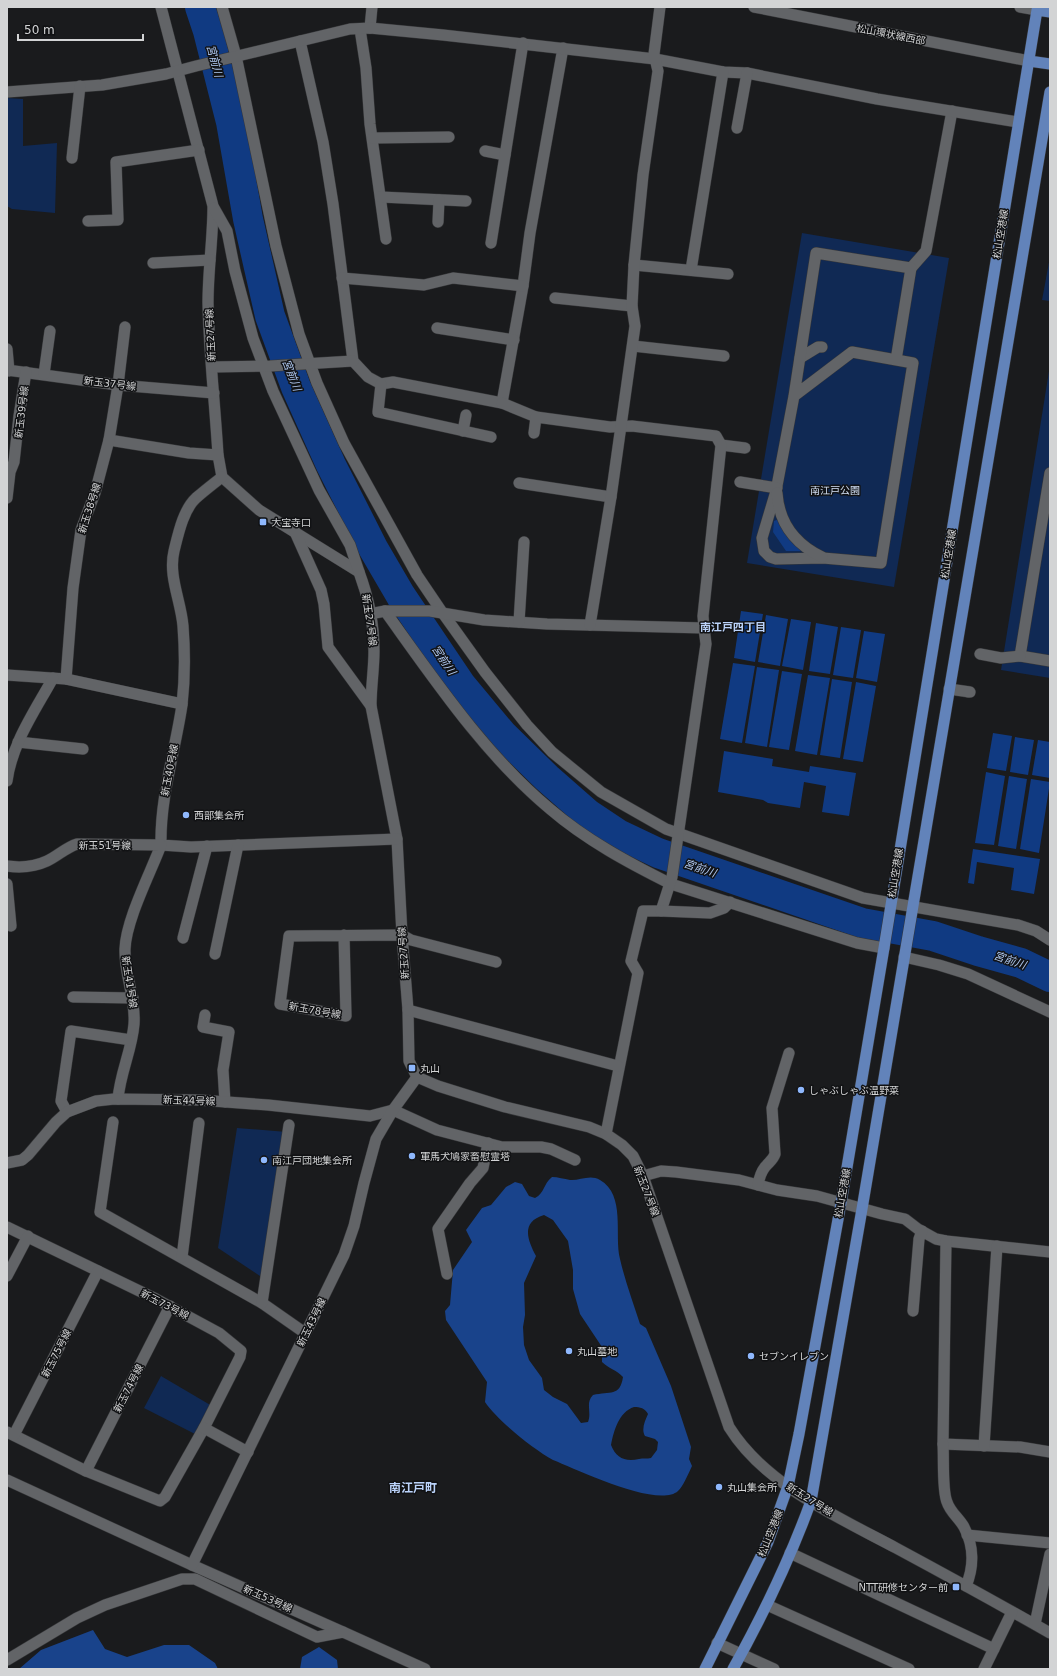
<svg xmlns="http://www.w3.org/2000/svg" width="1057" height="1676" font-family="'DejaVu Sans','Noto Sans JP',sans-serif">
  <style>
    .green { fill: #102954 }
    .forest { fill: #19438b; fill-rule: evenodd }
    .water { fill: #103a82 }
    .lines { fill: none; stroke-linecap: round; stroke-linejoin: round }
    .river { stroke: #103a82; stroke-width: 30 }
    .pedestrian-casing { stroke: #363739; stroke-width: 12 }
    .minor-casing { stroke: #363739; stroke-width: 12 }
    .tertiary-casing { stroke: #363739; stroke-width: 12 }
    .primary-casing { stroke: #363739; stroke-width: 12 }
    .pedestrian { stroke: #626467; stroke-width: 11 }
    .minor { stroke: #626467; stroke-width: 11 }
    .tertiary { stroke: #626467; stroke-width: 11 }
    .primary { stroke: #6283ba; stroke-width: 11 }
    .poi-dot { fill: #8fb8fd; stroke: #111214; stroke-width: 1.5 }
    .labels { text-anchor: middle; stroke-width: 3; stroke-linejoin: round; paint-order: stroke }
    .street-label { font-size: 10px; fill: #d3d4d5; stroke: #111214 }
    .park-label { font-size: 10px; fill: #d3e0f5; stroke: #111214 }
    .poi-label { font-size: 10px; fill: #d3d4d5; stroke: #111214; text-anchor: start }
    .water-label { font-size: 11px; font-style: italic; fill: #b0c9f2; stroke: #111214 }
    .neighbourhood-label { font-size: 11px; font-weight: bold; fill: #bbd3fa; stroke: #111214 }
    .quarter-label { font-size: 12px; font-weight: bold; fill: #bbd3fa; stroke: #111214 }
  </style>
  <rect width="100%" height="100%" fill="#1a1b1d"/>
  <g class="green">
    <polygon points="7,98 23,99 23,146 57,143 55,213 12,209 7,206"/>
    <polygon points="802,233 949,258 894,587 747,563"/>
    <polygon points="1050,257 1050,301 1042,300"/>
    <polygon points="1050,365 1050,678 1001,670"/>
    <polygon points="237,1128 287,1132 266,1280 218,1248"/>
    <polygon points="161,1376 212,1406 195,1434 144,1408"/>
  </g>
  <g class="forest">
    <path d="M552,1177C558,1177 564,1179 570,1180C579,1181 590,1174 600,1180C626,1195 614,1235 620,1259C625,1281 633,1302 640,1324L646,1328L671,1386L691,1447L689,1459L692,1466C689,1472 683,1487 678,1491C658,1509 576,1469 553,1460C533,1449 497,1420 485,1402L487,1382L446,1320L445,1311L450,1305L453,1270L472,1242L466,1230L482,1208L491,1205L506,1187L515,1182L522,1184L529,1196L535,1198C545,1193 543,1184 552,1177ZM544,1215L553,1220L568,1241L573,1270V1289L580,1314L602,1347V1362C609,1369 617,1370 623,1377C620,1397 610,1391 593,1395C585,1403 592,1412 588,1422L581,1423L567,1404L553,1397L544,1390L542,1378L529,1360L524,1345L523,1327L525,1315L524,1283L536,1256C527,1239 521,1222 544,1215ZM634,1407C640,1407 645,1408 648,1414C645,1421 641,1429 645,1436L655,1439L658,1442L657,1450L651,1458C647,1459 643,1458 639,1459C625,1462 616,1458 611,1445C614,1430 619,1412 634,1407Z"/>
    <polygon points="93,1630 105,1649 127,1657 164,1645 189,1645 215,1663 218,1669 19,1669 41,1650"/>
    <polygon points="319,1647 337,1660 338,1669 300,1669 302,1657"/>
  </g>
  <g class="water">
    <polygon points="779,519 789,539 802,551 786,551 773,532 774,521"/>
    <polygon points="741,611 763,614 755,662 734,658"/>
    <polygon points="766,615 788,619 780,666 758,662"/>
    <polygon points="791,619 811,622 803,670 782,666"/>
    <polygon points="816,623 838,627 830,674 809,671"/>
    <polygon points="841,627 861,630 853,678 833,675"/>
    <polygon points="864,631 885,634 877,682 856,678"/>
    <polygon points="733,663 755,666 742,743 720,739"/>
    <polygon points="757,667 779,670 767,747 745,743"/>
    <polygon points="782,671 802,674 789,750 769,747"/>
    <polygon points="808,675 830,678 817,755 795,751"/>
    <polygon points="832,679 852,682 840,758 820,755"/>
    <polygon points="856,682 876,686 863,762 843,759"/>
    <polygon points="993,733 1012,736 1006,771 987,768"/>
    <polygon points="1015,737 1034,740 1028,775 1010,772"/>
    <polygon points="1038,740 1050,742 1050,778 1032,775"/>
    <polygon points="724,751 773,759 772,766 809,772 810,766 856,773 849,816 822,812 826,786 804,782 800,808 768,803 763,800 718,792"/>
    <polygon points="986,772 1005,776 994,845 975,843"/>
    <polygon points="1009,776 1027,779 1016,849 998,846"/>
    <polygon points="1031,779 1050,782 1039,853 1020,849"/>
    <polygon points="973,849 1040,859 1034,894 1011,890 1014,868 977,862 974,884 968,883"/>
  </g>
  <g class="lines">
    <polyline class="river" points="200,7 208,31 231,122 248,219 270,316 296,387 331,465 373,548 401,596 461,685 502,734 547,778 588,814 618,834 658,853 862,923 933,936 978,951 1021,963 1050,977"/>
    <g class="pedestrian-casing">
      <g id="pedestrian">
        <polyline points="911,268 926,251 952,111"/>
        <polyline points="800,358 818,347 822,347"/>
        <polyline points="794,396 852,352 913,363 881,563 823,558 776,559 770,557 764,551 762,538 776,491 794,396 816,253 911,268 896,360"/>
        <polyline points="721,445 745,448"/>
        <polyline points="1050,473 1020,656 1050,661"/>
        <polyline points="740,482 777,488"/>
        <path d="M777,493C779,523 795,544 822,557"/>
        <polyline points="980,654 1001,658 1020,656"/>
        <polyline points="949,689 970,692 968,692"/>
      </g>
    </g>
    <g class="minor-casing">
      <g id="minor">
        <path d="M161,7L213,206C213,238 208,270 208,303C209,353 215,404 218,455L222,477L259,510L359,572C368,596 374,625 374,651C374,669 371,687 371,706L397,839L402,935L408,1010L409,1061L417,1077L438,1086L505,1107L589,1127L606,1134L622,1145L633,1156L643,1176L729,1427C765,1485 838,1517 896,1548C948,1576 999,1604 1050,1633"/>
        <polyline points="222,7 236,56 276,246 299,334 317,383 344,443 417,575 442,612 485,672 527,725 552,752 601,792 666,829 863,898 1018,925 1036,931 1050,940"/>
        <polyline points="370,28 372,7"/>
        <polyline points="360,29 366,68 370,124 386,239"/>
        <polyline points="300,41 323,142 333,204 353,361 368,377 381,384 393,382 502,403 523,286 530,233 563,48"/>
        <polyline points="7,92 102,85 166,74 196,66 350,29 370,28 443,35 655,59 723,72 747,73 877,99 1018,122"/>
        <polyline points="737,128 747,73"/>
        <polyline points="373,138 449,137"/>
        <polyline points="485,151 505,155"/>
        <polyline points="72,158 80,86"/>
        <polyline points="381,197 466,201"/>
        <polyline points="214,208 227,231 235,271 253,338 273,391 319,490 350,545 359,572"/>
        <polyline points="88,221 118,220 116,162 199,150"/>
        <polyline points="438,222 439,200"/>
        <polyline points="491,243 523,43"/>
        <polyline points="153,263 210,260"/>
        <polyline points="634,265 728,274"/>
        <polyline points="691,270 723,72"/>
        <polyline points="342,278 424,285 453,278 523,286"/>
        <polyline points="555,298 632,306"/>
        <polyline points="437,328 514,340"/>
        <polyline points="633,346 724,356"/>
        <polyline points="7,349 9,371"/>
        <polyline points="212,367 270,366 353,361"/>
        <polyline points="7,370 118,385 214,393"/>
        <polyline points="44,374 50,331"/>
        <polyline points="381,384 378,412 491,437"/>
        <polyline points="502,403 536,417"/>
        <polyline points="463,431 466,415"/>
        <polyline points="534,433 536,417 610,427 632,426 716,436 721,445 703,616 704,628"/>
        <polyline points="109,440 189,453 218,455"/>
        <path d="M222,477C213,484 204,491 196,498C183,510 178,535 174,551C168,576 181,601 183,626C185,652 185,679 182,705C175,752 160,797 161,845L191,847L397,839"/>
        <polyline points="519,483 611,497"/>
        <polyline points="7,498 10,472 14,462 19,416 26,372"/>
        <polyline points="295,532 321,590 324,604 328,647 371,706"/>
        <path d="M385,611C434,679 485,755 550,809C586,840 629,863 671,884L857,943L884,948"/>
        <polyline points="370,614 385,611 430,611 484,620 547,624 704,628 706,644 672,877 661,911 643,911 631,961 638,973 606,1134"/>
        <polyline points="519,622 524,542"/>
        <polyline points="590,625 611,497 635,326 632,306 634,265 643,175 658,71 654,54 660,7"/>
        <polyline points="7,675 66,679 182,704"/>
        <polyline points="66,679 73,588 81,530 95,493 109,440 118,385 125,327"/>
        <polyline points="18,742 83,749"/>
        <path d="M7,781C12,743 35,711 53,678"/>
        <path d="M7,866C21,868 34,867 47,861C58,856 65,848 77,844L161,845C150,874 126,920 125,949C124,974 136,998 134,1024C132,1050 120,1073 118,1099"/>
        <polyline points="7,884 11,926"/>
        <polyline points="661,911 710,913 724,908 730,902"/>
        <polyline points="344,935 346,1016 280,1004 289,936 402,935 411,940 496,962"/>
        <polyline points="183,938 207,846"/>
        <polyline points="215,954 238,845"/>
        <polyline points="904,957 939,965 968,974 1050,1012"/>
        <polyline points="73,997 133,998"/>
        <polyline points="408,1010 618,1066"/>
        <polyline points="205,1015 203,1027 229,1032 223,1070 225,1102"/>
        <polyline points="67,1112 61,1101 71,1031 131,1040"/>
        <polyline points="113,1122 100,1212 262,1303 305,1333"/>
        <polyline points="7,1163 22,1160 28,1155 56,1122 67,1112 96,1101 114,1099 199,1100 268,1105 370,1116 393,1110 437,1130 502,1147 541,1147 551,1149 575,1160"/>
        <polyline points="643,1176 661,1171 676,1172 739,1180 777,1190 817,1196 882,1214 905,1219 918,1229 936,1239 946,1241 1050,1252"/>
        <path d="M758,1185C759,1179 761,1172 765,1167C769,1162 773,1160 775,1154L772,1108L789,1053"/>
        <polyline points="7,1227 156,1299 219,1333 241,1351 240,1357 204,1428 165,1497 160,1501 86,1471 7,1432"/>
        <polyline points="946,1241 943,1444 1020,1447 1050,1452"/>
        <polyline points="182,1257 199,1123"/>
        <polyline points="447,1274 438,1229 470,1183 483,1168 488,1143"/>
        <polyline points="7,1276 28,1236"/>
        <polyline points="262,1303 289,1125"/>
        <polyline points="913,1311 919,1239 922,1231"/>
        <polyline points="204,1428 248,1452"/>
        <polyline points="14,1435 98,1271"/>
        <path d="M943,1444C944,1458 942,1491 947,1502C950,1512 959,1518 964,1527C974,1546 974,1567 966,1586"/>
        <polyline points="984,1446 997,1246"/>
        <polyline points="86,1471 170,1306"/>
        <polyline points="7,1480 192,1565 343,1632"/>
        <polyline points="967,1535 1050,1543"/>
        <polyline points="790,1553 994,1649"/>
        <polyline points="192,1565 344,1255 354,1226 364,1183 376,1139 393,1110 417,1077"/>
        <polyline points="767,1605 909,1669"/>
        <polyline points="1035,1624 1050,1554"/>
        <polyline points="717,1643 774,1669"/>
        <polyline points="7,1660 77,1618 105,1605 182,1579 195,1579 317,1637 343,1632 425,1669"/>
        <polyline points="984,1669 1012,1612"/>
      </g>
    </g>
    <g class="tertiary-casing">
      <g id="tertiary">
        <polyline points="754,7 1029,61"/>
        <polyline points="1020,7 1037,10 1038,7"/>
      </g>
    </g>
    <g class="primary-casing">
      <g id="primary">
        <polyline points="1029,61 1050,64"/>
        <polyline points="705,1669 768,1542 788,1486 799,1434 841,1203 884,948 1037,10 1050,12"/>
        <path d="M733,1669C763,1615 790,1559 811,1501L862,1209L1050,92"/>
      </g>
    </g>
    <use href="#pedestrian" class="pedestrian"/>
    <use href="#minor" class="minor"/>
    <use href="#tertiary" class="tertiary"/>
    <use href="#primary" class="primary"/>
  </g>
  <g class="poi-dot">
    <rect x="259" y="518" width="8" height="8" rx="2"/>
    <circle cx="186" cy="815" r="4"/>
    <rect x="408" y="1064" width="8" height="8" rx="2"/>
    <circle cx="801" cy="1090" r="4"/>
    <circle cx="412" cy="1156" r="4"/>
    <circle cx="264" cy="1160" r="4"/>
    <circle cx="569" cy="1351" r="4"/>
    <circle cx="751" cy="1356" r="4"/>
    <circle cx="719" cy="1487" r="4"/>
    <rect x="952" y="1583" width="8" height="8" rx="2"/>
  </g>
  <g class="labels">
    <g class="street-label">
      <text transform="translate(891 34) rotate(11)" y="4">松山環状線西部</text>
      <text transform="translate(1000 234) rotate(-81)" y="4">松山空港線</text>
      <text transform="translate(210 335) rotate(-93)" y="4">新玉27号線</text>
      <text transform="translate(110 383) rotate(7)" y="4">新玉37号線</text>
      <text transform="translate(21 412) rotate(-83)" y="4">新玉39号線</text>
      <text transform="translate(89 508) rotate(-72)" y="4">新玉38号線</text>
      <text transform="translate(948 554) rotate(-81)" y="4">松山空港線</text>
      <text transform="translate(370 620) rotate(82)" y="4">新玉27号線</text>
      <text transform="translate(169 770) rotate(-79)" y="4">新玉40号線</text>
      <text x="105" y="849">新玉51号線</text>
      <text transform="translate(895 873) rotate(-81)" y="4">松山空港線</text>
      <text transform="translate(403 953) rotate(-94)" y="4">新玉27号線</text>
      <text transform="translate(130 982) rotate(81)" y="4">新玉41号線</text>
      <text transform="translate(315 1010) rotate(10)" y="4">新玉78号線</text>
      <text transform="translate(189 1100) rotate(2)" y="4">新玉44号線</text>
      <text transform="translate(647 1191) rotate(69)" y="4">新玉27号線</text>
      <text transform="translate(842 1193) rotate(-80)" y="4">松山空港線</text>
      <text transform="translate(165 1304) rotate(27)" y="4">新玉73号線</text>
      <text transform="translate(311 1322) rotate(-64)" y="4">新玉43号線</text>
      <text transform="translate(56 1353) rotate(-63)" y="4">新玉75号線</text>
      <text transform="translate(128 1388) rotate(-63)" y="4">新玉74号線</text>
      <text transform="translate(810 1499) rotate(32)" y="4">新玉27号線</text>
      <text transform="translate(770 1533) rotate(-68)" y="4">松山空港線</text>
      <text transform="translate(268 1598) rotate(24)" y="4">新玉53号線</text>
    </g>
    <g class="park-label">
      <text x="835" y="494">南江戸公園</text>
    </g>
    <g class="poi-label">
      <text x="271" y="526">大宝寺口</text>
      <text x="194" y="819">西部集会所</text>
      <text x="420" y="1072">丸山</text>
      <text x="809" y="1094">しゃぶしゃぶ温野菜</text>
      <text x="420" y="1160">軍馬犬鳩家畜慰霊塔</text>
      <text x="272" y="1164">南江戸団地集会所</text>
      <text x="577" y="1355">丸山墓地</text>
      <text x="759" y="1360">セブンイレブン</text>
      <text x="727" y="1491">丸山集会所</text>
      <text x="948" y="1591" text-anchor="end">NTT研修センター前</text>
    </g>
    <g class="water-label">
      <text transform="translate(215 61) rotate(75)" y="4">宮前川</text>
      <text transform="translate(292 375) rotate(69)" y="4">宮前川</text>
      <text transform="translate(444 660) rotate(56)" y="4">宮前川</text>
      <text transform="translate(700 868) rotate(19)" y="4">宮前川</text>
      <text transform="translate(1010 960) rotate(19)" y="4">宮前川</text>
    </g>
    <g class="neighbourhood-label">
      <text x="733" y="631">南江戸四丁目</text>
    </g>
    <g class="quarter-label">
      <text x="413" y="1492">南江戸町</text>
    </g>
  </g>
  <rect width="1057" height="1676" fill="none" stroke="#d3d4d5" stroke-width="16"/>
  <path d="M18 34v6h125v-6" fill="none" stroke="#d3d4d5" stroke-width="2"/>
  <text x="24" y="34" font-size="12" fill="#d3d4d5" stroke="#111214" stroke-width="3" paint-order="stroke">50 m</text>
</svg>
